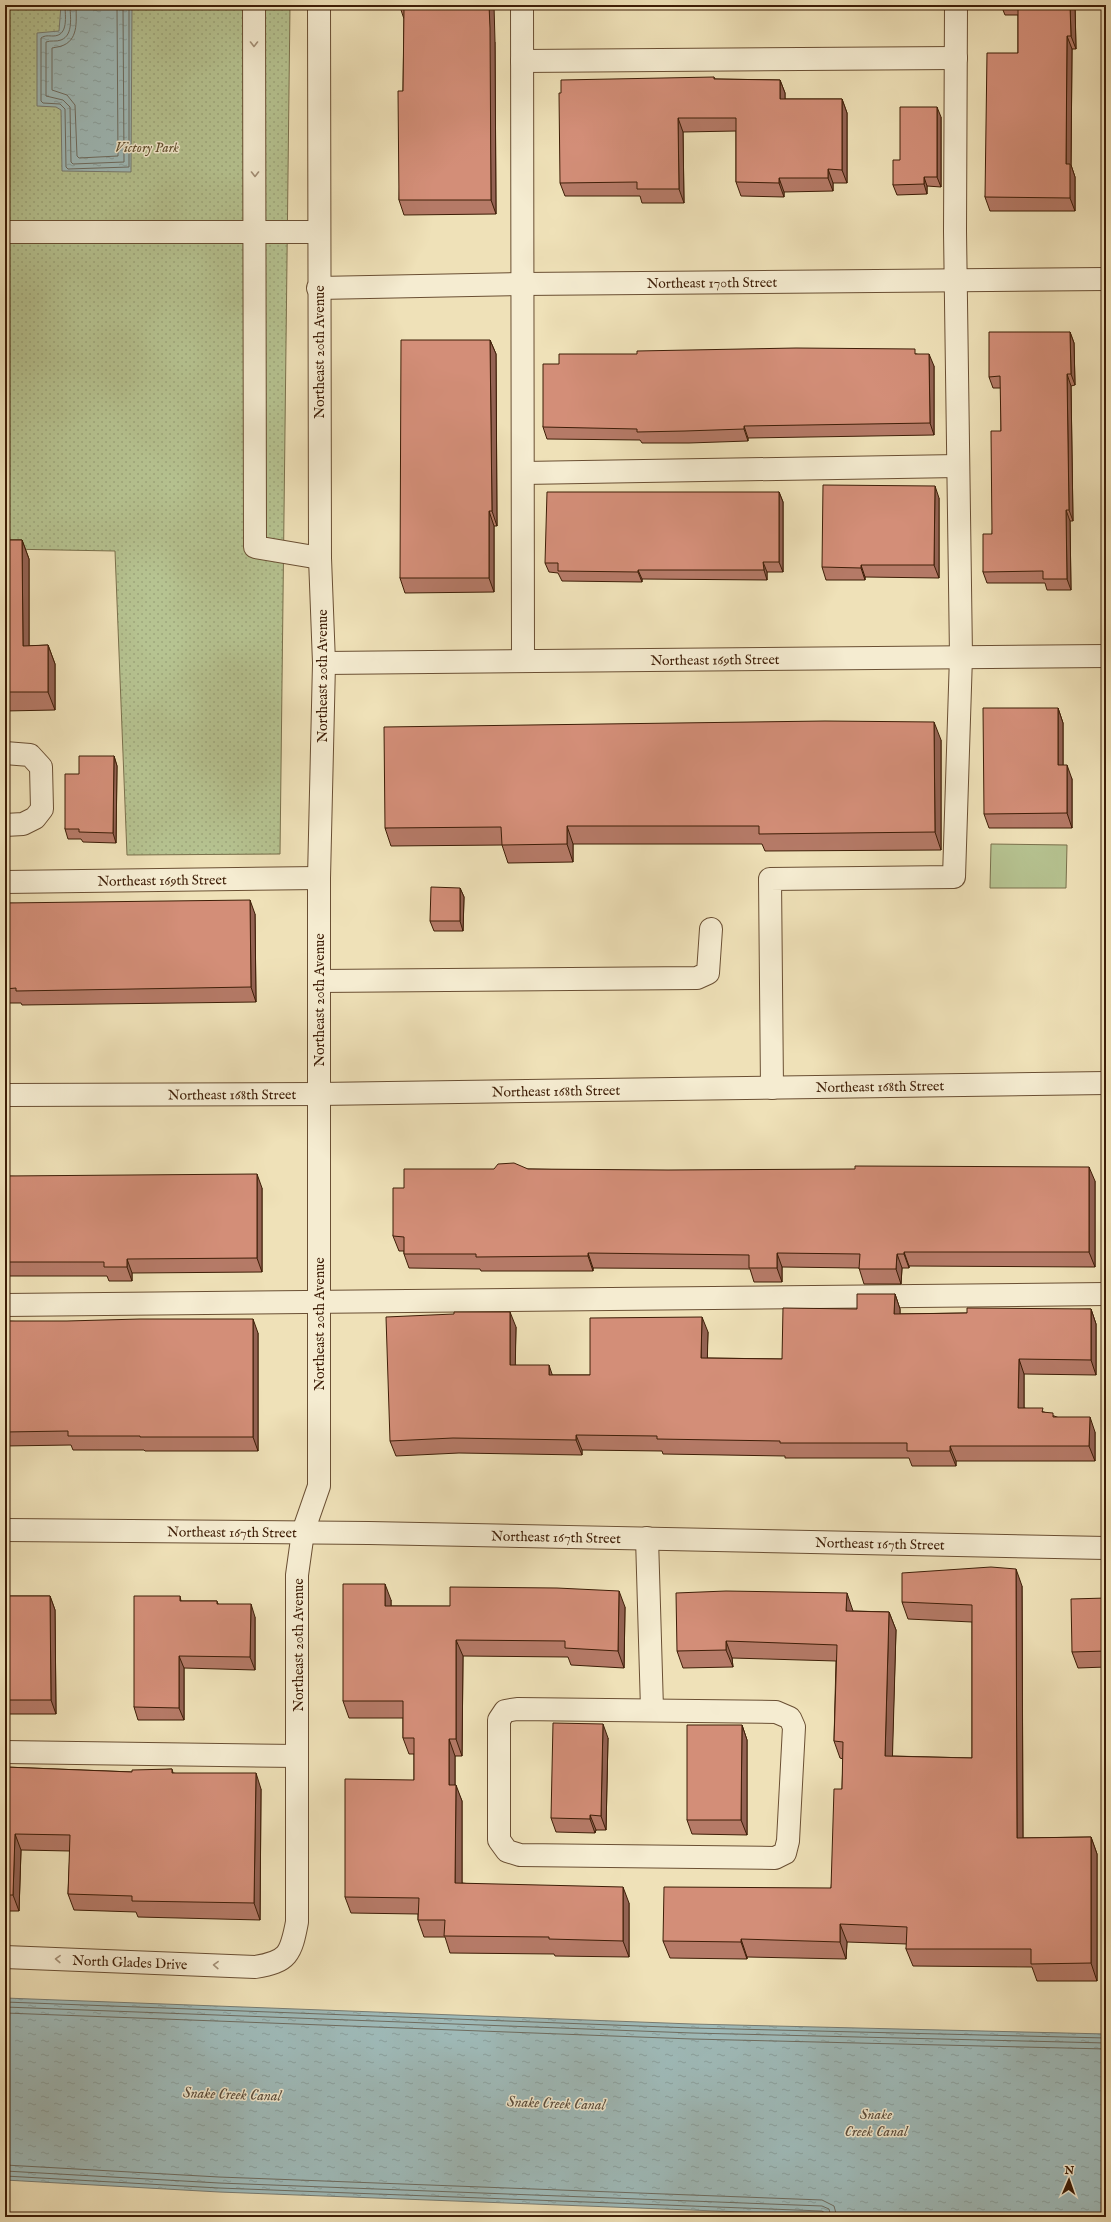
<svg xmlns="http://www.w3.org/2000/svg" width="1111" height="2222" font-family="'IM FELL English',serif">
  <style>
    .green { fill: #b6c391; stroke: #7a704c }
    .park { fill: url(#park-dots); stroke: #7a704c }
    .water { fill: url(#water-ripples); stroke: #787c72 }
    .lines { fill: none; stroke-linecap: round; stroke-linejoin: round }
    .shore { stroke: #6e6c60; stroke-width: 1 }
    .minor-casing { stroke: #6a4f33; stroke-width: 24 }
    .minor { stroke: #f5ecd1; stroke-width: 22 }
    .wall { fill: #b57a67; stroke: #3e1e07 }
    .shaded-wall { fill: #946354; stroke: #3e1e07 }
    .building { fill: #d38e78; stroke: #3e1e07 }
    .oneway { stroke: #a38f76 }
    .labels { text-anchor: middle; stroke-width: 3; stroke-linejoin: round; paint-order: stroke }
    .park-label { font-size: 14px; font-style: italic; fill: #625030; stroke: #f5ecd1 }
    .street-label { font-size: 14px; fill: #3e1e07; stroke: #f5ecd1 }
    .water-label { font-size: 15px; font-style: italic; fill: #5b4d3d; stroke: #f5ecd1 }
  </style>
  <defs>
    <pattern id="park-dots" width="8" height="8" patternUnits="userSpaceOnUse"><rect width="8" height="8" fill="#b6c391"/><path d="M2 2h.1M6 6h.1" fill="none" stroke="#9ea77c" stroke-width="1.8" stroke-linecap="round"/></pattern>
    <pattern id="water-ripples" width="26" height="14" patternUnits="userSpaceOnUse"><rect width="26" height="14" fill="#9fbbba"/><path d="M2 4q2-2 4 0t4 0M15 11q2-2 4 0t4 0" fill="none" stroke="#8aa09e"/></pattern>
  </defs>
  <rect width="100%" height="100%" fill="#efe1b8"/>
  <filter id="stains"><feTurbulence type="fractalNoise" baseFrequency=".005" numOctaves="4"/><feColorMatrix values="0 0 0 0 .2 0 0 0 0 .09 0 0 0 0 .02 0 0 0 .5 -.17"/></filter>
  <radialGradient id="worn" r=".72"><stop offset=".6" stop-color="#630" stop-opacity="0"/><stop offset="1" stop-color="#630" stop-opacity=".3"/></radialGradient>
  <polygon class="green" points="991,844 1067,845 1066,888 990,888"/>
  <polygon class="park" points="5,5 290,5 280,854 127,855 115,551 5,549"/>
  <g class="water">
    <polygon points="61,5 132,5 131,172 62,171 61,110 56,107 37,106 37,33 59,31"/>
    <polygon points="5,1998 692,2024 1106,2034 1106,2217 873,2217 219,2192 5,2180"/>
  </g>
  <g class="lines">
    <g class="shore">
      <path d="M65,5C65,16 69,36 53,36C49,36 45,35 41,38V101L43,103L60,104L65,109L66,167L68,169L129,167V5"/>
      <path d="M70,5C70,16 74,35 61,40C56,42 51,40 46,42V96L63,100L70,107L71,162L73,164L124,162L123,5"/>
      <path d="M76,5C76,19 79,38 64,45C60,47 56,47 52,48V90L67,95L75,105L77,156L79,158L118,156L117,5"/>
      <polyline points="5,2002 692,2028 1106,2038"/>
      <polyline points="5,2007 692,2033 1106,2043"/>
      <polyline points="5,2013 692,2039 1106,2049"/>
      <polyline points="5,2165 219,2177 822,2200 834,2206 837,2217"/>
      <polyline points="5,2171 219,2183 822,2206 829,2209 831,2217"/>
      <polyline points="5,2176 219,2188 822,2211 825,2213 826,2217"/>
    </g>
    <g class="minor-casing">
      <g id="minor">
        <polyline points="254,5 255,547 320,558"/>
        <polyline points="522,5 523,661"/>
        <polyline points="522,61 956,58"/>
        <polyline points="5,232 319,232"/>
        <path id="s1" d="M318,288L522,284L1106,279"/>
        <polyline points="523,473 958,466"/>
        <path id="s2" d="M324,663L1106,656"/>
        <polyline points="5,753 30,755 41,767 42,809 35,818 23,824 5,825"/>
        <path id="s3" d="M5,882L319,878"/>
        <polyline points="319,981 697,978 708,973 711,929"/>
        <polyline points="772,1088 770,879 954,877 961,656 955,231 956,5"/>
        <path id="s4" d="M5,1095L319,1094L1106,1083"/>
        <polyline points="5,1305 1106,1294"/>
        <path id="s5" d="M5,1530L369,1533L1106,1548"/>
        <polyline points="647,1538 652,1709"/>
        <polygon points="517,1709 776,1712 790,1718 794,1727 788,1841 785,1853 775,1858 520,1855 507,1851 499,1840 499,1720 505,1711"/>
        <polyline points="5,1752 297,1756"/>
        <path id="s6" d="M5,1957L255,1967C288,1962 291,1954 297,1922V1575L303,1532L319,1486V878L324,663L320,558L319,5"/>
      </g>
    </g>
    <use href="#minor" class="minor"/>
  </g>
  <g class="wall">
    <polygon points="400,5 495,42 496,214 404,215 399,200 403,91 404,19 400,7"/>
    <polygon points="1001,5 1075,5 1076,49 1072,49 1071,165 1075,177 1075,211 990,211 985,197 1018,53 1018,15 1005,15"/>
    <polygon points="714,77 715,79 780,80 785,93 785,99 842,99 847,113 847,183 833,183 833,191 784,192 784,197 741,196 736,182 736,131 683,132 684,203 642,203 640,196 565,196 560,183"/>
    <polygon points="941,117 941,187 927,186 927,194 897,195 893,185 900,160"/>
    <polygon points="1070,332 1074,343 1075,385 1071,386 1073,521 1070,521 1071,590 1047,590 1045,583 987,583 983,572 992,534 1001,431 1001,388 993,388 989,377"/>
    <polygon points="490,340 496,354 497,526 494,526 494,592 405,593 400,578"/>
    <polygon points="917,354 934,366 934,435 748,438 748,441 689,443 642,443 640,440 547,439 543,427 559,364"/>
    <polygon points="779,492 783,502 783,572 767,572 767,580 642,579 642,582 562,581 558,573 549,572 545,563"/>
    <polygon points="939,498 939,578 865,577 865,580 826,580 822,567"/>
    <polygon points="5,540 22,540 29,559 29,646 48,645 55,664 55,710 5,711"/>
    <polygon points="1058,708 1063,723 1063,765 1072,779 1072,828 989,828 984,814"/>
    <polygon points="941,740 941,850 765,851 762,844 573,844 573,862 508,863 502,845 391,846 385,828"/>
    <polygon points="114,756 117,766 116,843 83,842 81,839 68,839 65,829 79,774"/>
    <polygon points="460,888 464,897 463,931 434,931 430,921"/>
    <polygon points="5,903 255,914 256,1002 22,1005 21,1003 5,1003"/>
    <polygon points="528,1169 1095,1181 1095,1267 909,1266 909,1268 902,1268 901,1284 864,1284 859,1268 782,1267 782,1282 754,1282 750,1269 593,1268 593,1271 481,1271 480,1269 409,1268 404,1254 404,1251 399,1251 393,1236 404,1188"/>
    <polygon points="5,1176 262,1188 262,1272 132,1273 132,1281 109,1281 107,1276 5,1276"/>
    <polygon points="895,1294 900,1309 900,1314 967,1313 1091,1309 1096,1324 1096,1375 1024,1374 1024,1408 1044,1412 1095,1432 1095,1461 956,1461 956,1466 912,1466 909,1458 785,1458 785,1456 663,1454 662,1451 582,1450 582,1455 459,1453 396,1456 390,1441 516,1327 515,1365 552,1375 590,1375 708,1332 707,1358 782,1359 857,1309"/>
    <polygon points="5,1321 258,1333 258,1451 145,1451 144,1450 73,1450 71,1445 5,1446"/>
    <polygon points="1022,1586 1023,1838 1091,1837 1097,1854 1097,1981 1037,1981 1032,1967 913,1966 906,1949 907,1944 847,1942 846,1959 747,1957 747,1959 670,1958 663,1941 831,1888 842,1789 843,1759 840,1758 834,1741 836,1661 732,1658 733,1667 683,1668 677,1651 853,1611 889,1612 896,1630 892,1756 972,1758 972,1622 908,1619 902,1602"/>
    <polygon points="5,1596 50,1596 55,1610 56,1714 5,1714"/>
    <polygon points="180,1596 181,1601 217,1601 218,1604 255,1617 255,1670 184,1668 184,1720 138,1720 134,1707"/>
    <polygon points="1106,1598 1106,1667 1078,1668 1072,1652"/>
    <polygon points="391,1600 391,1606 625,1607 624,1668 571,1665 568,1657 463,1656 462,1756 455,1756 455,1785 462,1801 462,1883 629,1903 629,1957 555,1956 554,1954 450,1953 445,1937 424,1937 418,1920 418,1914 351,1913 345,1897 414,1780 414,1754 409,1754 403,1738 403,1718 349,1718 343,1701"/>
    <polygon points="742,1725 747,1740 747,1835 692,1834 687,1820"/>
    <polygon points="608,1738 606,1830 596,1830 595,1833 556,1832 551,1818"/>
    <polygon points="5,1767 132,1772 172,1769 173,1773 261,1789 260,1920 138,1917 136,1912 74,1910 68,1894 70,1851 21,1850 19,1911 5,1911"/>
  </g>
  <g class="shaded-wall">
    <polygon points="489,5 494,5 495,42 496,214 491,200"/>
    <polygon points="1070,5 1075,5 1076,49 1071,36"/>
    <polygon points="1067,36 1072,49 1071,165 1075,177 1075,211 1070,198 1066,164"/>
    <polygon points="780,80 785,93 785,112 780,99"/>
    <polygon points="842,99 847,113 847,183 842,170"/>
    <polygon points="937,107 941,117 941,187 937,177"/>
    <polygon points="678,118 683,132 684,203 679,189"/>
    <polygon points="828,169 833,183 833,191 828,178"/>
    <polygon points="924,177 927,186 927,194 924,184"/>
    <polygon points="779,178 784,192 784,197 779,183"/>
    <polygon points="1070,332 1074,343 1075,385 1071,374"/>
    <polygon points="490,340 496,354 497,526 492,511"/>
    <polygon points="929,354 934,366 934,435 930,423"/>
    <polygon points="1067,374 1071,386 1073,521 1069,510"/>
    <polygon points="744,426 748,438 748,441 744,429"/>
    <polygon points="935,486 939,498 939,578 934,565"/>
    <polygon points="779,492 783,502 783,572 779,562"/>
    <polygon points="1066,510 1070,521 1071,590 1067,579"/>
    <polygon points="489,511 494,526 494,592 489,578"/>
    <polygon points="22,540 29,559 29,664 23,646"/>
    <polygon points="763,562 767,572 767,580 764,570"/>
    <polygon points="861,565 865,577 865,580 861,568"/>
    <polygon points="638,570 642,579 642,582 638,572"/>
    <polygon points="48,645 55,664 55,710 48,692"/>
    <polygon points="1058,708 1063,723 1063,780 1058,765"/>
    <polygon points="934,722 941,740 941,850 935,832"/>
    <polygon points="114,756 117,766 116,843 113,833"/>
    <polygon points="1067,765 1072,779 1072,828 1067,813"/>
    <polygon points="567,826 573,844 573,862 567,844"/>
    <polygon points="460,888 464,897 463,931 460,921"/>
    <polygon points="250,900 255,914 256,1002 251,987"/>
    <polygon points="1089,1167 1095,1181 1095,1267 1089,1252"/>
    <polygon points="257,1174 262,1188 262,1272 257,1258"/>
    <polygon points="904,1252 909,1266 909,1268 904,1254"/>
    <polygon points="588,1253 593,1268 593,1271 588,1256"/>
    <polygon points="777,1253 782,1267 782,1282 777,1268"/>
    <polygon points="897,1254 902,1268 901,1284 896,1269"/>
    <polygon points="127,1259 132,1273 132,1281 127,1267"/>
    <polygon points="895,1294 900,1309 900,1329 894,1314"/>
    <polygon points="1091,1309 1096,1324 1096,1375 1091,1360"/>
    <polygon points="510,1312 516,1327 515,1380 510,1365"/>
    <polygon points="702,1317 708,1332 707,1373 701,1358"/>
    <polygon points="253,1319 258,1333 258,1451 253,1437"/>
    <polygon points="1019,1359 1024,1374 1024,1423 1018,1408"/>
    <polygon points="549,1365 554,1380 549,1375"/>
    <polygon points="1090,1417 1095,1432 1095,1461 1089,1446"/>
    <polygon points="576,1435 582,1450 582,1455 576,1440"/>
    <polygon points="950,1446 956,1461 956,1466 950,1451"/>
    <polygon points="1016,1569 1022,1586 1023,1855 1017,1838"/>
    <polygon points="385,1584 391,1600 391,1622 385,1606"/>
    <polygon points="619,1591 625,1607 624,1668 618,1651"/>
    <polygon points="847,1593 853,1611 853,1628 846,1611"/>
    <polygon points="50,1596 55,1610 56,1714 51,1700"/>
    <polygon points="251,1604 255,1617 255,1670 250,1657"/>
    <polygon points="889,1612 896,1630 892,1773 885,1756"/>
    <polygon points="456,1640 463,1656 462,1756 456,1739"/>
    <polygon points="726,1641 732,1658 733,1667 726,1650"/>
    <polygon points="179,1656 184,1668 184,1720 179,1708"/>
    <polygon points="603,1724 608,1738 606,1830 601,1816"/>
    <polygon points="742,1725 747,1740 747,1835 741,1820"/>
    <polygon points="449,1739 455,1756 455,1802 449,1785"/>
    <polygon points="256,1773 261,1789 260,1920 254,1903"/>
    <polygon points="456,1785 462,1801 462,1899 455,1883"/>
    <polygon points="590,1815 596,1830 595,1833 590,1819"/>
    <polygon points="15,1834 21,1850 19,1911 13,1895"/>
    <polygon points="1091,1837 1097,1854 1097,1981 1091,1963"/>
    <polygon points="623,1887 629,1903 629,1957 623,1941"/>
    <polygon points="840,1924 847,1942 846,1959 840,1942"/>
    <polygon points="741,1939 747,1957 747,1959 741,1942"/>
  </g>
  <g class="building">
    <polygon points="400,5 489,5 490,28 491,200 399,200 398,91 403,91 404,7 400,7"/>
    <polygon points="1018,5 1070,5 1071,36 1067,36 1066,164 1070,164 1070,198 985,197 987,53 1018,53"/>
    <polygon points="714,77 714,79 780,80 780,99 842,99 842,170 828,169 828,178 779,178 779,183 736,182 736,118 678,118 679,189 637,189 637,182 560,183 559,93 561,93 561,80"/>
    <polygon points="900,107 937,107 937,177 924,177 924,184 893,185 893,160 900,160"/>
    <polygon points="989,332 1070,332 1071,374 1067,374 1069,510 1066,510 1067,579 1043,579 1043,571 983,572 983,534 992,534 991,431 1001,431 1000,376 989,377"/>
    <polygon points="401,340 490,340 492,511 489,511 489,578 400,578"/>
    <polygon points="796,348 915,349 915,354 929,354 930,423 744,426 744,429 685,431 637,432 637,429 543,427 543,364 559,364 559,354 637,354 637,351"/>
    <polygon points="823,485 935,486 934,565 861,565 861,568 822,567"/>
    <polygon points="547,492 779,492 779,562 763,562 764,570 638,570 638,572 558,571 558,563 545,563"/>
    <polygon points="5,540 22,540 23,646 48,645 48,692 5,692"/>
    <polygon points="983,708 1058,708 1058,765 1067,765 1067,813 984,814"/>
    <polygon points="825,721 934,722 935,832 759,834 759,826 567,826 567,844 502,845 501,827 385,828 384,727"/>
    <polygon points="79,756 114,756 113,833 79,832 79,829 65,829 65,774 79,774"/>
    <polygon points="431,887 460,888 460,921 430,921"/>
    <polygon points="250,900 251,987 16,991 16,988 5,989 5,903"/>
    <polygon points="514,1163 528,1169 668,1170 855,1169 855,1166 1089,1167 1089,1252 904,1252 904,1254 897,1254 896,1269 859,1269 860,1254 777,1253 777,1268 749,1268 749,1255 588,1253 588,1256 476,1257 476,1254 404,1254 404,1237 393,1236 393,1188 404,1188 404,1169 494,1169 498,1164"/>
    <polygon points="257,1174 257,1258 127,1259 127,1267 104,1267 104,1262 5,1262 5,1176"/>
    <polygon points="857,1294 895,1294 894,1314 967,1313 967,1308 1091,1309 1091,1360 1019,1359 1018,1408 1043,1408 1042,1412 1053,1413 1053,1417 1090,1417 1089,1446 950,1446 950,1451 907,1451 907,1443 780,1443 780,1441 657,1439 657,1436 576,1435 576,1440 453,1438 390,1441 386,1317 454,1314 454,1312 510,1312 510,1365 549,1365 549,1375 590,1375 590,1318 702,1317 701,1358 782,1359 783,1308 857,1309"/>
    <polygon points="140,1319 253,1319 253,1437 140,1437 140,1436 68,1436 68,1431 5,1432 5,1321 67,1321"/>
    <polygon points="991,1567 1016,1569 1017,1838 1091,1837 1091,1963 1031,1964 1031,1949 906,1949 907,1927 840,1924 840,1942 741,1939 741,1942 663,1941 664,1887 831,1888 834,1789 842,1789 843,1742 834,1741 837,1645 726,1641 726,1650 677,1651 676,1593 726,1591 847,1593 846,1611 889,1612 885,1756 972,1758 972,1605 902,1602 902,1573"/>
    <polygon points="343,1584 385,1584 385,1606 450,1606 450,1587 557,1588 619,1591 618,1651 565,1648 565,1641 456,1640 456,1739 449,1739 449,1785 456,1785 455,1883 623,1887 623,1941 549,1939 549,1937 444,1936 445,1920 418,1920 419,1898 345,1897 345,1779 414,1780 414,1738 403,1738 403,1701 343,1701"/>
    <polygon points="5,1596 50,1596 51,1700 5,1700"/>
    <polygon points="134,1596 180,1596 180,1601 217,1601 217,1604 251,1604 250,1657 179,1656 179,1708 134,1707"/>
    <polygon points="1106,1598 1106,1651 1072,1652 1071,1599"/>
    <polygon points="553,1723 603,1724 601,1816 590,1815 590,1819 551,1818"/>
    <polygon points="687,1725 742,1725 741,1820 687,1820"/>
    <polygon points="5,1767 132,1772 132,1770 172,1769 172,1773 256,1773 254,1903 132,1901 132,1896 68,1894 70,1835 15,1834 13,1895 5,1895"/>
  </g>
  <defs><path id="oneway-chevron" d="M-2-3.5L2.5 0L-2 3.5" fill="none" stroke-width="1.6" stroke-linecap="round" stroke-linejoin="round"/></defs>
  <g class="oneway">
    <use href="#oneway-chevron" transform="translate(254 44) rotate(90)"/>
    <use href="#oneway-chevron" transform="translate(255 174) rotate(90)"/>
    <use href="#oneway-chevron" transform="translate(58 1959) rotate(-178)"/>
    <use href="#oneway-chevron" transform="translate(216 1965) rotate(-178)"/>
  </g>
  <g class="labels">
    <g class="park-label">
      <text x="147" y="152">Victory Park</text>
    </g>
    <g class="street-label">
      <text dy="5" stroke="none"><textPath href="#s1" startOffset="394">Northeast 170th Street</textPath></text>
      <text transform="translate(319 352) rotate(-90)" y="5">Northeast 20th Avenue</text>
      <text dy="5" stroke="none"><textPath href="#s2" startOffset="391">Northeast 169th Street</textPath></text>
      <text transform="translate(322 676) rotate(-90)" y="5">Northeast 20th Avenue</text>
      <text dy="5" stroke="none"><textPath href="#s3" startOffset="157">Northeast 169th Street</textPath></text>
      <text transform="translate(319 1000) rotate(-90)" y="5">Northeast 20th Avenue</text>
      <text dy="5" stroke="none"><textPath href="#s4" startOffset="875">Northeast 168th Street</textPath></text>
      <text dy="5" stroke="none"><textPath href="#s4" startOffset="551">Northeast 168th Street</textPath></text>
      <text dy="5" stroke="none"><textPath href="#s4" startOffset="227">Northeast 168th Street</textPath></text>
      <text transform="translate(319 1324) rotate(-90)" y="5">Northeast 20th Avenue</text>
      <text dy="5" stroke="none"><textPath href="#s5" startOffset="227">Northeast 167th Street</textPath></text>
      <text dy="5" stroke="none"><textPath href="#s5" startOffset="551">Northeast 167th Street</textPath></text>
      <text dy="5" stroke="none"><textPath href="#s5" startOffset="875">Northeast 167th Street</textPath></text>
      <text transform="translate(298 1645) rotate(-90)" y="5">Northeast 20th Avenue</text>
      <text dy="5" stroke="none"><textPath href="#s6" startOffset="125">North Glades Drive</textPath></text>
    </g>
    <g class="water-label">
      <text transform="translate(232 2094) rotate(2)" y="5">Snake Creek Canal</text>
      <text transform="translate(556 2103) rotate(2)" y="5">Snake Creek Canal</text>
      <text x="876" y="2119">Snake<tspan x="876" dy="17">Creek Canal</tspan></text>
    </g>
  </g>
  <rect width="1111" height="2222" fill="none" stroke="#efe1b8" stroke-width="20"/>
  <rect x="6" y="6" width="1099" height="2210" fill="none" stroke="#3e1e07" stroke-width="2"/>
  <rect x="10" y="10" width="1091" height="2202" fill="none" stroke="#3e1e07"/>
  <g transform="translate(1069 2180) rotate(2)" stroke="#f5ecd1" stroke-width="3" paint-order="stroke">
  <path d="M0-3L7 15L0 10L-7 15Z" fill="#3e1e07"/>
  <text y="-6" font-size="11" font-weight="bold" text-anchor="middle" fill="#3e1e07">N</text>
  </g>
  <rect width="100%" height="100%" filter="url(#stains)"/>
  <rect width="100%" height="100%" fill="url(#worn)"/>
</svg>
